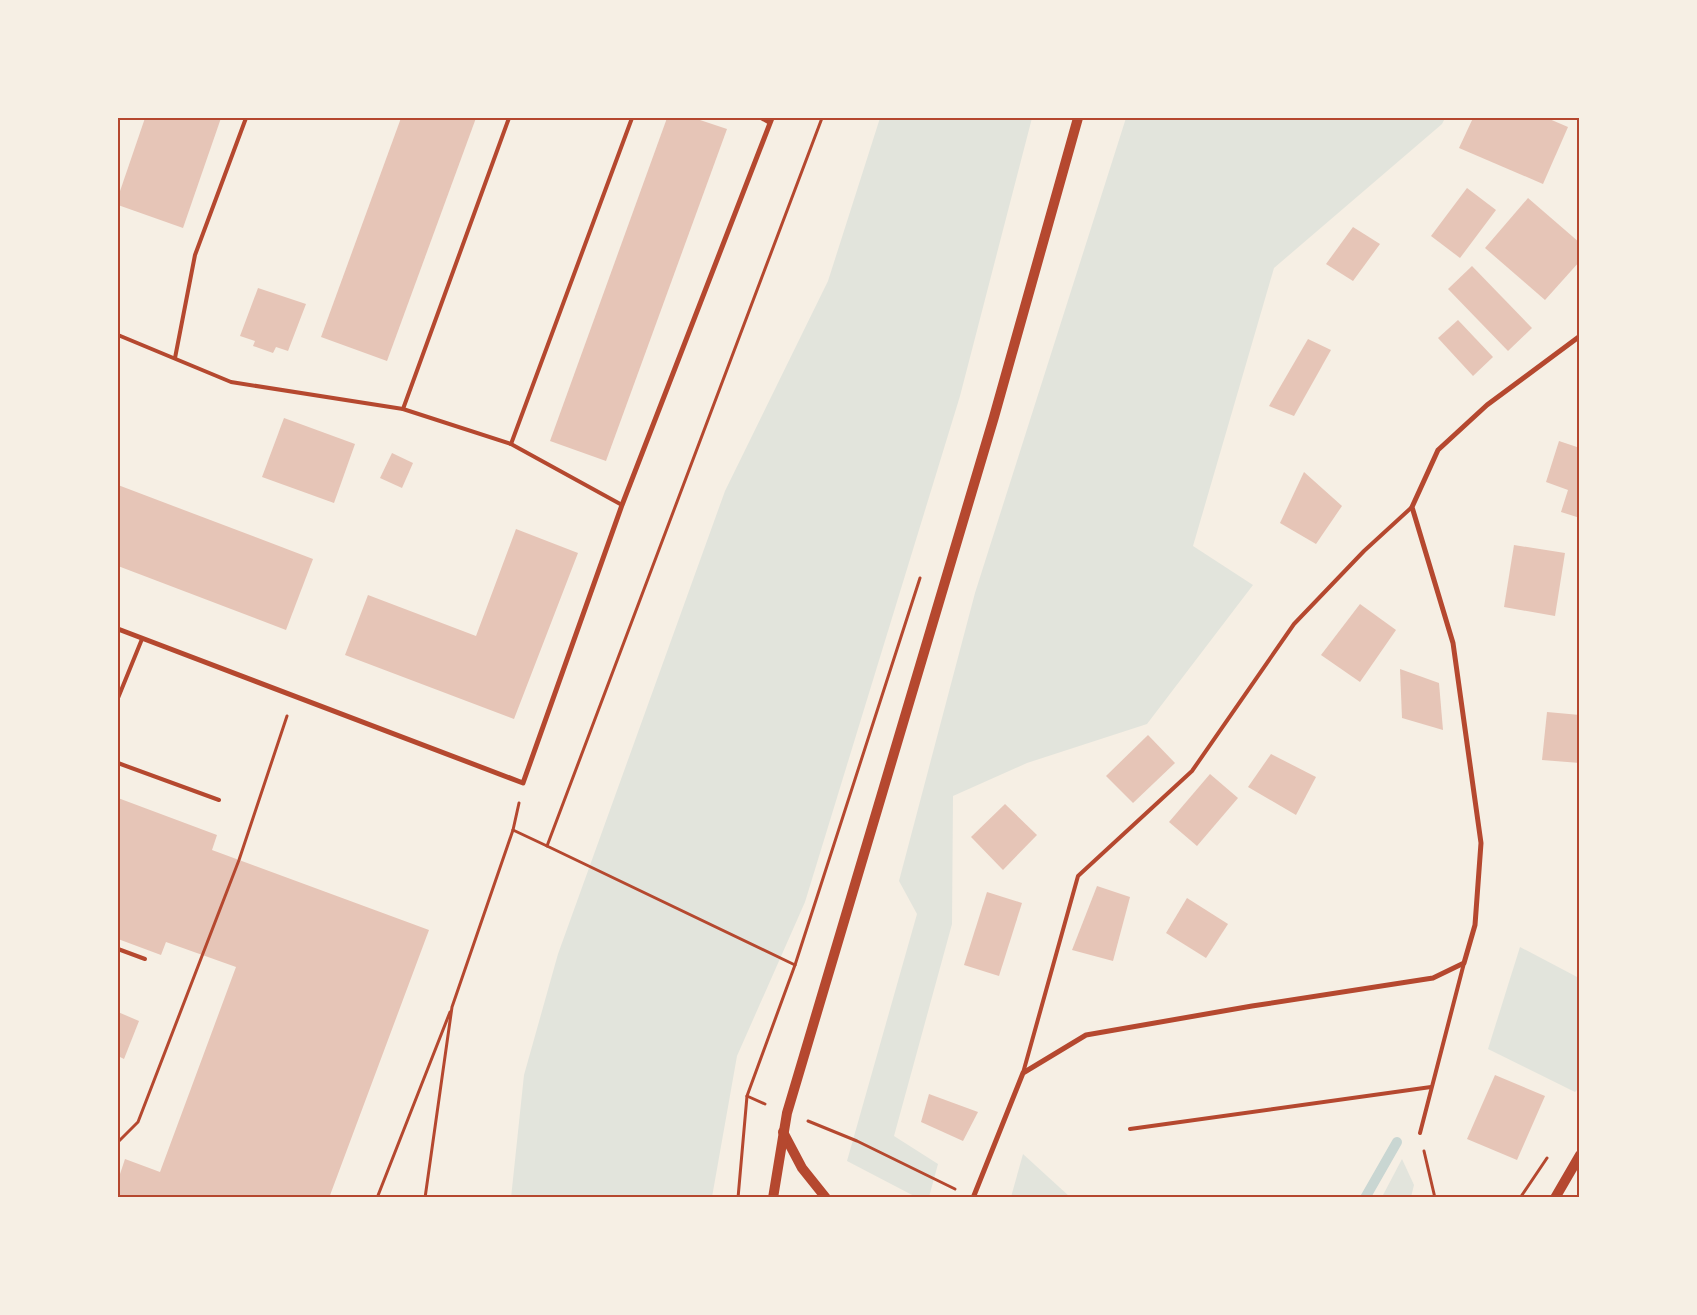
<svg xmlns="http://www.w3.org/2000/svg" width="1697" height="1315" font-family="'Fira Sans Condensed',sans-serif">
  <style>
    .green { fill: #e2e4dc }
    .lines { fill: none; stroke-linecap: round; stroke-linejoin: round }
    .stream { stroke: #c9d6d2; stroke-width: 10 }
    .building { fill: #e6c5b7 }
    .path { stroke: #b5482f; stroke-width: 3 }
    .service { stroke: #b5482f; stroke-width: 4 }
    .minor { stroke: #b5482f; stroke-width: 5 }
    .secondary { stroke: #b5482f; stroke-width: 10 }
    .neatline { fill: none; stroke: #b5482f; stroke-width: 2 }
  </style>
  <rect width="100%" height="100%" fill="#f6efe4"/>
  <g class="green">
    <polygon points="880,118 1032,118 960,396 805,902 737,1056 712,1197 511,1198 524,1075 558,954 725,491 828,281"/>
    <polygon points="1126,118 1445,118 1442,124 1274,268 1193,546 1253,585 1147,724 1027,763 953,796 952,924 894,1136 938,1164 929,1197 916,1197 847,1161 917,914 899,881 975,593"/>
    <polygon points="1520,947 1579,978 1580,1087 1575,1092 1488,1049"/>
    <polygon points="1023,1154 1070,1197 1011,1197"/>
    <polygon points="1402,1159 1414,1185 1411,1197 1382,1197"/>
  </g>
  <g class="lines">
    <polyline class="stream" points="1365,1198 1397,1142"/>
  </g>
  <g class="building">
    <polygon points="145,118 221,118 183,228 118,205 118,197"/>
    <polygon points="401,118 476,118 387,361 321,337"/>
    <polygon points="667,118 694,118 727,129 606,461 550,441"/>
    <polygon points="1473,118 1547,118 1568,127 1543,184 1459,148"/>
    <polygon points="1467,188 1496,210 1460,258 1431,236"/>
    <polygon points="1528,198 1580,243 1580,261 1545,300 1485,248"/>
    <polygon points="1353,227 1380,244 1353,281 1326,264"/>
    <polygon points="1472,266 1532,328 1508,351 1448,289"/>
    <polygon points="258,288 306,304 288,351 276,347 273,353 253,346 255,341 240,336"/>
    <polygon points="1458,320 1493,357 1473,376 1438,338"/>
    <polygon points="1308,339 1331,350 1294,416 1269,406"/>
    <polygon points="284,418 355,444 334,503 262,477"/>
    <polygon points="1559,441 1580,448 1580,518 1561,512 1568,490 1546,482"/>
    <polygon points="392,453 413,463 402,488 380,478"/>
    <polygon points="1304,472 1342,506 1316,544 1280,523"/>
    <polygon points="118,485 313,559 286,630 118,566"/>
    <polygon points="516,529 578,553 514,719 345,655 368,595 476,636"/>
    <polygon points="1514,545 1565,553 1555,616 1504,607"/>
    <polygon points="1360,604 1396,630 1360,682 1321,655"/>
    <polygon points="1400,669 1439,683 1443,730 1402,718"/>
    <polygon points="1547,712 1580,715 1580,763 1542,760"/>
    <polygon points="1148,735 1175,763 1133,803 1106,776"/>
    <polygon points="1271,754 1316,777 1296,815 1248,787"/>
    <polygon points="1210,774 1238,798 1197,846 1169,822"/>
    <polygon points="118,798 217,835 212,850 429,930 329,1198 118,1198 118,1180 125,1159 160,1172 236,967 166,942 161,955 118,939"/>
    <polygon points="1005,804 1037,835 1003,870 971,837"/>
    <polygon points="1097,886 1130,897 1113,961 1072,950"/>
    <polygon points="987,892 1022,903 999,976 964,965"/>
    <polygon points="1187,898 1228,924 1206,958 1166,933"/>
    <polygon points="118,1012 139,1021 124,1059 118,1056"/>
    <polygon points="1495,1075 1545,1096 1517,1160 1467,1139"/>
    <polygon points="929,1094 978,1112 963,1141 921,1122"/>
  </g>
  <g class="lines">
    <g class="path">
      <polyline points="513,830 547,846 822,118"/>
      <polyline points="547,846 795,965"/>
      <polyline points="747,1096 765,1104"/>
      <polyline points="808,1121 857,1141 955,1189"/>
      <polyline points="118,1142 138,1122 239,860 287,716"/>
      <polyline points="1424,1151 1435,1198"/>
      <polyline points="377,1198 450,1012"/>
      <polyline points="425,1198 452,1007 513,830 519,803"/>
      <polyline points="738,1198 747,1096 795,965 920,578"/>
      <polyline points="1520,1198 1547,1158"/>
    </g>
    <g class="service">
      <polyline points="761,118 770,123"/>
      <polyline points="118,335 231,382 403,409 509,118"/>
      <polyline points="175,358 195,255 246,118"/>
      <polyline points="403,409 511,444 622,505"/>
      <polyline points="511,444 632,118"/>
      <polyline points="118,698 142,639"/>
      <polyline points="118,763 219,800"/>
      <polyline points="118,949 145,959"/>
      <polyline points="1023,1073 1078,876 1192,771 1294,624 1364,551 1412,507"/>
      <polyline points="1130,1129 1431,1087"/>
      <polyline points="1420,1133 1464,963"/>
    </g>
    <g class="minor">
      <polyline points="118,629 523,783 622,505 772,118"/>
      <polyline points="973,1198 1023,1073 1086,1035 1252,1006 1433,978 1464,963 1475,925 1481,843 1453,643 1412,507 1438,450 1487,405 1580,336"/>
    </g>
    <g class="secondary">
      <polyline points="783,1132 802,1168 826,1198"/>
      <polyline points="773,1198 787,1113 994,417 1078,118"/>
      <polyline points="1555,1198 1580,1155"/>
    </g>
  </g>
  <rect width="1697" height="1315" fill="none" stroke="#f6efe4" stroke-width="238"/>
  <rect x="119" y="119" width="1459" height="1077" class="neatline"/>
</svg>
